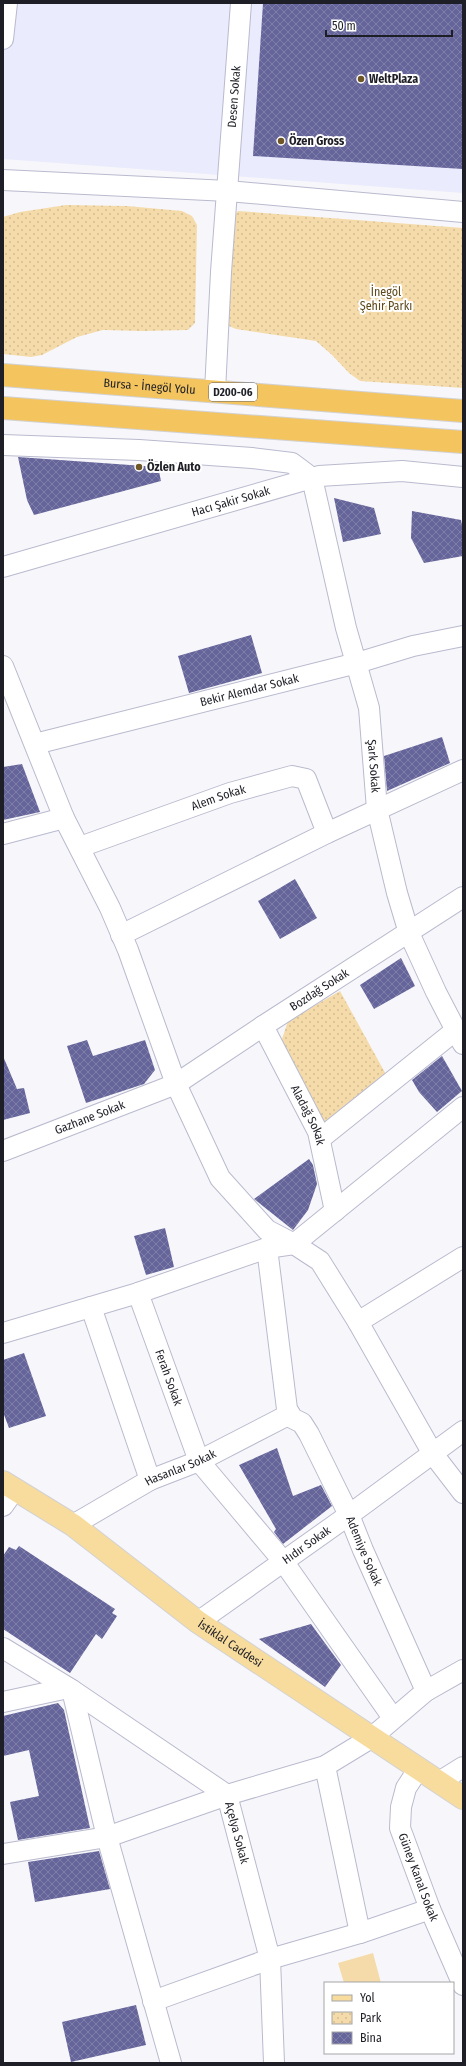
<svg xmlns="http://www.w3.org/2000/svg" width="466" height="2066" font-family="'Fira Sans Condensed',sans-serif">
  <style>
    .built { fill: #eaebfc }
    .park { fill: url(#park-dots) }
    .pitch { fill: #f5dbaa }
    .building { fill: url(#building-cross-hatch) }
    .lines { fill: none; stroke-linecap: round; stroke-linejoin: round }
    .minor-casing { stroke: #b9bace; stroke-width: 22 }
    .major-casing { stroke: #d2d2d4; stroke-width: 24 }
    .highway-casing { stroke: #d2d2d4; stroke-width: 24 }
    .minor { stroke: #fff; stroke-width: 20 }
    .major { stroke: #f8dc9e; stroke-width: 22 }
    .highway { stroke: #f4c45e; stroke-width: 22 }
    .poi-dot { fill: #6e5727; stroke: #fff; stroke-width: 1.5 }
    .labels { text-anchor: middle; stroke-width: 4; stroke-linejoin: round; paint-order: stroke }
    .shield { fill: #fff; stroke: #626267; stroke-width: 1 }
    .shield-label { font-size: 11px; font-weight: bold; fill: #1e1f26 }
    .poi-label { font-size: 12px; font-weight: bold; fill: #1e1f26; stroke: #fff; text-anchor: start }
    .street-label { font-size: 12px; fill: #1e1f26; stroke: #fff }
    .park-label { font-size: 12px; fill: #604a1c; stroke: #fff }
  </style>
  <defs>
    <pattern id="park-dots" width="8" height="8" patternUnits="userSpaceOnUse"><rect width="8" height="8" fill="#f5dbaa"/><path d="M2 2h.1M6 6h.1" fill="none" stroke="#d2bc92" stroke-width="1.8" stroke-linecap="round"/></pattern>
    <pattern id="building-cross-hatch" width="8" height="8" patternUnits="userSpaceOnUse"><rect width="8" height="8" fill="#65649b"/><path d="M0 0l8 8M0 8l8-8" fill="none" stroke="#7f7ea6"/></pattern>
  </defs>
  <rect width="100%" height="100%" fill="#f7f7fb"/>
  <polygon class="built" points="3,3 463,3 463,193 3,159"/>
  <g class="park">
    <polygon points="66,205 127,206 182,211 192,216 197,225 195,323 188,330 143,331 103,330 77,337 42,355 31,357 3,354 3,217 20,212"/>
    <polygon points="238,211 463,228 463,388 360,381 349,373 332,355 316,341 236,329 215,320 225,228"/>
    <polygon points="340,991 388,1078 327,1127 284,1050 282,1039 288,1021"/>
  </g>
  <polygon class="pitch" points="373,1953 381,1983 344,1983 338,1963"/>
  <g class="building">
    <polygon points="263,3 463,3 463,169 253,156"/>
    <polygon points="18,457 158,467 161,481 34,515 27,500"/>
    <polygon points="334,498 374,508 381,534 343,542"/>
    <polygon points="412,511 461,520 463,530 463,556 424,563 411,538"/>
    <polygon points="251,635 262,673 189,693 178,656"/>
    <polygon points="442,737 450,763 387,791 384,756"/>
    <polygon points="22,764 40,812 3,820 3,767"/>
    <polygon points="295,879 317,918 280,939 258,901"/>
    <polygon points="401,958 415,986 374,1009 360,985"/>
    <polygon points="87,1040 93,1056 145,1040 155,1070 144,1084 86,1103 67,1046"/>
    <polygon points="3,1056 17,1089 24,1088 30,1113 3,1120"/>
    <polygon points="442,1056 462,1091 437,1112 419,1092 412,1080"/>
    <polygon points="309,1159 313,1165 317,1184 308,1210 293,1230 254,1199"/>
    <polygon points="165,1228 174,1267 146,1275 134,1236"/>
    <polygon points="24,1353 46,1416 9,1428 3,1412 3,1360"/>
    <polygon points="277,1448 293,1496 321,1485 332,1506 283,1544 274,1532 276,1529 239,1465"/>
    <polygon points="19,1546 115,1609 112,1613 117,1616 102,1639 96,1634 70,1673 3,1629 3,1556 9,1547 16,1550"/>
    <polygon points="311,1624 341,1665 325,1687 259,1639"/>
    <polygon points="58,1703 64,1710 90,1828 18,1840 10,1802 39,1796 29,1750 3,1756 3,1716"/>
    <polygon points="99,1851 110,1889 35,1902 28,1862"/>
    <polygon points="136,2005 146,2045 71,2062 62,2022"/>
  </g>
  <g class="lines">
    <g class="minor-casing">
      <g id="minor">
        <polyline points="3,39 7,3"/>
        <polyline points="3,180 228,191 463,212"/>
        <path id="s1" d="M215,391L221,272L241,3"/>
        <path id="s2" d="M3,445L139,450L252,458L292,463L312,478L346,628L369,708L377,809L397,893L409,933L436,992L463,1044"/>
        <path id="s3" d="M3,567L319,476L402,471L463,477"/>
        <polyline points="3,666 64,818 110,908 128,950 176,1084 220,1178 267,1230 294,1244 320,1261 358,1322 433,1454 463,1493"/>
        <path id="s4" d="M35,744L357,663L413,646L463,636"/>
        <polyline points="3,834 64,818"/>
        <path id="s5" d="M80,847L230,793L292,776L306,779L327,833"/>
        <polyline points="121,935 327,833 463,770"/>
        <path id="s6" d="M263,1026L318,1132L335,1211"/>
        <polyline points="320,1139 456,1030"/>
        <path id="s7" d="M3,1151L176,1084L263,1026L463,897"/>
        <path id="s8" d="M267,1248L287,1409L292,1418L302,1423L309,1434L349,1515L363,1550L426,1691"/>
        <path id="s9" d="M138,1293L199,1461L283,1561L393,1718"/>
        <polyline points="91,1307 150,1480"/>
        <polyline points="358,1322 463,1257"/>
        <polyline points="3,1333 138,1293 267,1248 294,1244 463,1107"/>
        <polyline points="3,1506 15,1489"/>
        <path id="s10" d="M73,1525L150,1480L199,1461L290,1414"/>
        <path id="s11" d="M198,1622L349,1515L463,1431"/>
        <path id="s12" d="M3,1648L72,1690L227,1795L270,1959L274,2063"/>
        <polyline points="72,1690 107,1837 171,2063"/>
        <polyline points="3,1702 68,1688"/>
        <polyline points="325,1766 360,1933 430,1909"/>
        <path id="s13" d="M419,1768L406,1788L401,1807L400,1828L430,1909L463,1985"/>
        <polyline points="439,1782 463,1767"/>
        <polyline points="3,1854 107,1837 227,1795 325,1766 371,1738 426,1691 463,1670"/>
        <polyline points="153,2001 270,1959 360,1933"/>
      </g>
    </g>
    <g class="major-casing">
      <g id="major">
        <path id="s14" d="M3,1482L73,1525L198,1622L463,1798"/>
      </g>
    </g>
    <g class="highway-casing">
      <g id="highway">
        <path id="s15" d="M3,375L463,411"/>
        <polyline points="3,408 463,442"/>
      </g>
    </g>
    <use href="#minor" class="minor"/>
    <use href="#major" class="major"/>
    <use href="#highway" class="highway"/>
  </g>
  <g class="poi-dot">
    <circle cx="361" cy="79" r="4"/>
    <circle cx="281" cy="141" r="4"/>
    <circle cx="139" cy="467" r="4"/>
  </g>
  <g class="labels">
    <rect class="shield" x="209" y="383" width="48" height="18" rx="3"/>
    <g class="shield-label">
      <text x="233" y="396">D200-06</text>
    </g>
    <g class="poi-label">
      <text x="369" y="83">WeltPlaza</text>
      <text x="289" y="145">Özen Gross</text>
      <text x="147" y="471">Özlen Auto</text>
    </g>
    <g class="street-label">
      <text dy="4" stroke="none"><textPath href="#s1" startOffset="295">Desen Sokak</textPath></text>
      <text dy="4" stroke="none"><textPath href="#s15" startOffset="147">Bursa - İnegöl Yolu</textPath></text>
      <text dy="4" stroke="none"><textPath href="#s3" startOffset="237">Hacı Şakir Sokak</textPath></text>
      <text dy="4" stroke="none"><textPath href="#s4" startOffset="221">Bekir Alemdar Sokak</textPath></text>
      <text dy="4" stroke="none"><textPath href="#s2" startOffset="610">Şark Sokak</textPath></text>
      <text dy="4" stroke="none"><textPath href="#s5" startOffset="147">Alem Sokak</textPath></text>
      <text dy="4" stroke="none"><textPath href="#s7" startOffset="357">Bozdağ Sokak</textPath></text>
      <text dy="4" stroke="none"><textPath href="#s6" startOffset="100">Aladağ Sokak</textPath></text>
      <text dy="4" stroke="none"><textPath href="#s7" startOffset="93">Gazhane Sokak</textPath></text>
      <text dy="4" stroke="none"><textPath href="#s9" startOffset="90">Ferah Sokak</textPath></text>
      <text dy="4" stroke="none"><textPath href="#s10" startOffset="122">Hasanlar Sokak</textPath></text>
      <text dy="4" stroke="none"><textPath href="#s11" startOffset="133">Hıdır Sokak</textPath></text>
      <text dy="4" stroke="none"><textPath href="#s8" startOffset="326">Ademiye Sokak</textPath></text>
      <text dy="4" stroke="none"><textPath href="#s14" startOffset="279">İstiklal Caddesi</textPath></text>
      <text dy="4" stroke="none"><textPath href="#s12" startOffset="307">Açelya Sokak</textPath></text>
      <text dy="4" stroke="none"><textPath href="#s13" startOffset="117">Güney Kanal Sokak</textPath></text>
    </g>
    <g class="park-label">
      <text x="386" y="296">İnegöl<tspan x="386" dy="14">Şehir Parkı</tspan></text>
    </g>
  </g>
  <rect width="466" height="2066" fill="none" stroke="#1e1f26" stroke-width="8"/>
  <rect x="324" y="1982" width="130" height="72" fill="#ffffff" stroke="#a5a5a8"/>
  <rect x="332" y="1995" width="20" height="6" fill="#f8dc9e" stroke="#a5a5a8"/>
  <text x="360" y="2002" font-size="12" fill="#1e1f26">Yol</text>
  <rect x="332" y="2012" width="20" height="12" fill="url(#park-dots)" stroke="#a5a5a8"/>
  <text x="360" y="2022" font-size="12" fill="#1e1f26">Park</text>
  <rect x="332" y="2032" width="20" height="12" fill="url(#building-cross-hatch)" stroke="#a5a5a8"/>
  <text x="360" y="2042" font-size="12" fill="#1e1f26">Bina</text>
  <path d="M326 30v6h126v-6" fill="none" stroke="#1e1f26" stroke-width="2"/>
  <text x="332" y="30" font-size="12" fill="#1e1f26" stroke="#ffffff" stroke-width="3" paint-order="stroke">50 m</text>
</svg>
